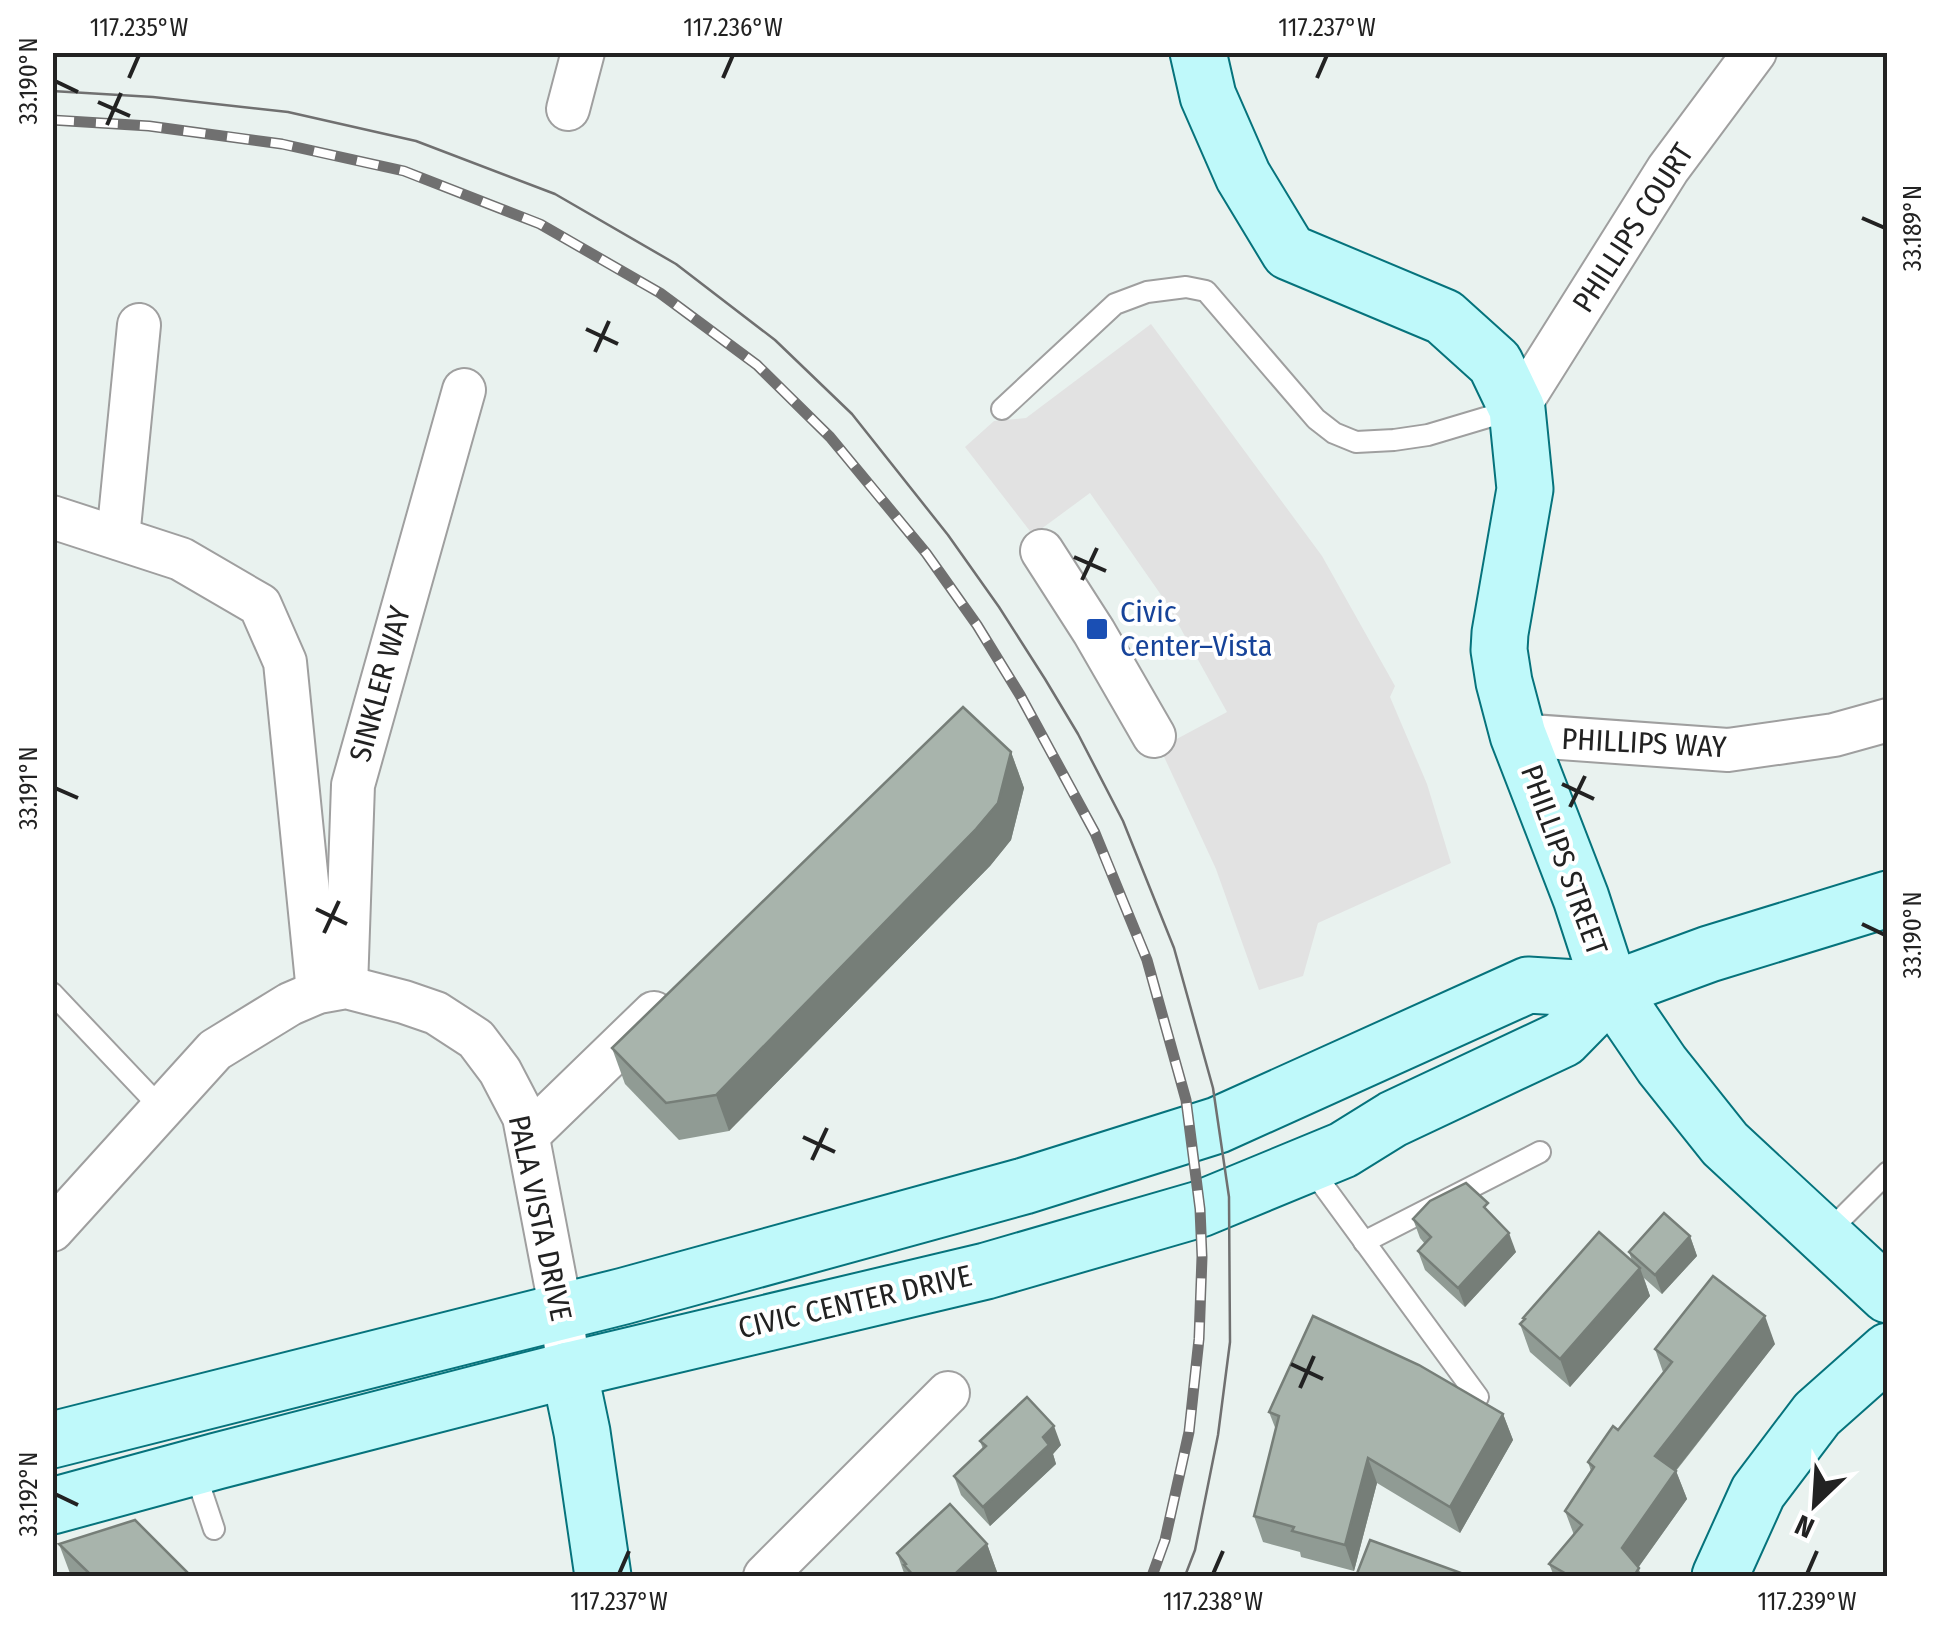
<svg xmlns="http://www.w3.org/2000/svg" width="1940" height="1629" font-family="'Fira Sans Condensed',sans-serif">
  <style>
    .parking { fill: #e2e2e2 }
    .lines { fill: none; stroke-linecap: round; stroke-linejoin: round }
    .lane-casing { stroke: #9f9f9f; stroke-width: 24 }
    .street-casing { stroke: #9f9f9f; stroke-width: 46 }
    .secondary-casing { stroke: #06737c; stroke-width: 59 }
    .lane { stroke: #fff; stroke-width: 20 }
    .street { stroke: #fff; stroke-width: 42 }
    .secondary { stroke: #bff9fa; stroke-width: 55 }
    .tram { stroke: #707070; stroke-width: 2.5 }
    .rail-casing { stroke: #707070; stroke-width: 11 }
    .rail { stroke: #fff; stroke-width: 8; stroke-dasharray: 22; stroke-linecap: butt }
    .wall { fill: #909b94 }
    .shaded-wall { fill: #767e78 }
    .building { fill: #a8b4ac; stroke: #767e78; stroke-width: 2.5 }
    .ticks { fill: none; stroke: #222; stroke-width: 4 }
    .transit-dot { fill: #1a4fb4; stroke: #fff; stroke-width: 4 }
    .labels { text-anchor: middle; stroke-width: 8; stroke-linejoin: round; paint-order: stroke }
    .street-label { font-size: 30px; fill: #222; stroke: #fff }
    .transit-label { font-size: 30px; fill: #164399; stroke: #fff; text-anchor: start }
    .neatline { fill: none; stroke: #222; stroke-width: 4 }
    .ticks-label { font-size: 25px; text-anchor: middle; fill: #222 }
  </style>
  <rect width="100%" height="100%" fill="#e9f2ef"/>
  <polygon class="parking" points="1151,324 1322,556 1395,686 1390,697 1427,784 1451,863 1318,923 1303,976 1259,990 1216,869 1160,748 1227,712 1166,602 1090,493 1033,535 965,447 994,421 1026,418"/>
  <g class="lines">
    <g class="lane-casing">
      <g id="lane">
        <polyline points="1002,409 1115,304 1147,292 1186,287 1206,291 1316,419 1334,433 1356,442 1394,440 1428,435 1515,409"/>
        <polyline points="52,993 162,1109"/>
        <polyline points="1309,1166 1478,1397"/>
        <polyline points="1825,1235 1888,1172"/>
        <polyline points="1364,1242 1540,1152"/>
        <polyline points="194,1469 214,1529"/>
      </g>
    </g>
    <g class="street-casing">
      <g id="street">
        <polyline points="568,109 583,52"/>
        <polyline points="1517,409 1668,169 1755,52"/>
        <polyline points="52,517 181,559 260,605 285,662 318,992"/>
        <polyline points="118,538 139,325"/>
        <polyline points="1042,551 1094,632 1154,736"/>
        <polyline points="1518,735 1728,750 1834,735 1888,720"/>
        <polyline points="346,987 353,785 464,390"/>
        <polyline points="528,1135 654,1013"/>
        <polyline points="52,1230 215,1050 290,1004 318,992 346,987 404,1002 436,1013 476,1039 500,1071 524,1117 561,1311 569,1370"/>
        <polyline points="765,1576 948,1393"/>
      </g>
    </g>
    <g class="secondary-casing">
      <g id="secondary">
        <polyline points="1198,52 1208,96 1243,176 1289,252 1444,317 1495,363 1517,409 1525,489 1500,633 1499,650 1504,682 1518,735 1581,898 1611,990 1662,1065 1725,1144 1888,1295"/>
        <polyline points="569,1370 582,1432 603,1576"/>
        <polyline points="52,1440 624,1296 1024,1186 1218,1125 1528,985 1611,990 1709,954 1888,899"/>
        <polyline points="52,1506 217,1461 569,1370 986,1271 1200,1209 1343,1150 1393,1119 1563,1039 1611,990"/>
        <polyline points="1720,1576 1758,1492 1817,1414 1888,1351"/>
      </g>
    </g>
    <use href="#lane" class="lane"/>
    <use href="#street" class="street"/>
    <use href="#secondary" class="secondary"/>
    <polyline class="tram" points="52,91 153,97 288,112 416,141 555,194 676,264 775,340 852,414 948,535 999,607 1045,679 1078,734 1123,821 1174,948 1213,1088 1229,1197 1230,1342 1218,1435 1195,1550 1185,1576"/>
    <g class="rail-casing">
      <polyline id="rail" points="52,120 149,126 282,144 404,171 540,224 660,293 757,365 830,437 926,553 977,625 1020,695 1095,833 1147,960 1186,1100 1200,1209 1202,1257 1199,1339 1189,1432 1165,1540 1152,1576"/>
    </g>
    <use href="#rail" class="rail"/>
  </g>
  <g class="wall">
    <polygon points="1011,752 1024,788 1011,840 990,866 729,1131 679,1140 625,1084 612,1048"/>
    <polygon points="1493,1216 1516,1252 1465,1307 1425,1270 1418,1251 1425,1244 1420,1238 1413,1219"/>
    <polygon points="1690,1236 1697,1256 1662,1294 1644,1278 1650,1296 1570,1387 1530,1352 1520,1324 1524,1320 1523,1318 1632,1261 1629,1252"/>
    <polygon points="1775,1344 1676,1471 1687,1499 1638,1568 1642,1576 1554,1576 1549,1564 1574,1535 1565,1511 1591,1471 1588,1462 1618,1430 1663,1372 1655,1349"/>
    <polygon points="1269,1412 1503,1414 1513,1440 1460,1533 1377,1483 1354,1571 1301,1557 1300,1552 1263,1542 1254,1516 1276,1430"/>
    <polygon points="980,1441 1061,1445 1053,1454 1056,1464 990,1526 961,1495 954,1476 983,1449"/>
    <polygon points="59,1544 191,1576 71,1576"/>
    <polygon points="987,1544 997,1572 992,1576 905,1576 897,1553"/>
  </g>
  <g class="shaded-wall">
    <polygon points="1011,752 1024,788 1011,840 990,866 729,1131 716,1095"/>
    <polygon points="1509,1233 1516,1252 1465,1307 1458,1288"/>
    <polygon points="1690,1236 1697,1256 1662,1294 1655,1275"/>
    <polygon points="1640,1268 1650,1296 1570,1387 1560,1359"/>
    <polygon points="1765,1316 1775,1344 1665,1484 1655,1456"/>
    <polygon points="1503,1414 1513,1440 1460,1533 1450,1507"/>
    <polygon points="1054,1426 1061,1445 1053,1454 1056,1464 990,1526 983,1507 1043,1437"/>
    <polygon points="1368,1458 1377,1483 1354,1571 1345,1545"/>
    <polygon points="1676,1471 1687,1499 1632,1576 1622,1548"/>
    <polygon points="987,1544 997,1572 992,1576 958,1576 957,1572"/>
  </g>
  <g class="building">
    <polygon points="963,707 1011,752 998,803 976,829 716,1095 666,1103 612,1048"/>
    <polygon points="1466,1183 1488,1203 1484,1207 1509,1233 1458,1288 1418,1251 1431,1237 1413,1219 1430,1201"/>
    <polygon points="1664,1213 1690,1236 1655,1275 1629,1252"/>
    <polygon points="1599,1232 1640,1268 1560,1359 1520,1324 1525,1319 1523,1318"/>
    <polygon points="1713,1276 1765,1316 1655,1456 1676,1471 1622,1548 1639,1568 1634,1576 1570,1576 1549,1564 1582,1525 1565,1511 1594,1467 1588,1462 1613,1426 1618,1430 1672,1362 1655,1349"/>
    <polygon points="1313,1316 1419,1365 1503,1414 1450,1507 1368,1458 1345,1545 1292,1531 1294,1527 1254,1516 1279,1416 1269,1412"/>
    <polygon points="1027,1397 1054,1426 1043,1437 1049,1445 983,1507 954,1476 986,1446 980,1441"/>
    <polygon points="950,1504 987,1544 957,1572 961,1576 914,1576 904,1565 906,1564 897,1553"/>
    <polygon points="135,1520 191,1576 92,1576 59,1544"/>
    <polygon points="1370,1540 1461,1573 1460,1576 1356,1576"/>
  </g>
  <path class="ticks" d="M129,78L139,55M723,78L733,55M1317,78L1327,55M55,81L78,92M98,102L130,116M107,125L121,93M1862,218L1885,228M586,329L618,344M595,352L609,321M1074,557L1106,571M1082,580L1097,548M1562,784L1594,799M55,788L78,798M1570,807L1585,776M316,909L347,924M1862,924L1885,935M324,933L339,901M803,1137L835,1152M812,1160L827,1128M1291,1364L1323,1379M1300,1388L1314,1356M55,1494L78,1505M619,1574L629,1551M1213,1574L1223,1551M1807,1574L1817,1551"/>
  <rect class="transit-dot" x="1085" y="617" width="24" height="24" rx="5"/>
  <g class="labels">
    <g class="street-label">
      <text transform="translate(1633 228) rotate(-57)" y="10">PHILLIPS COURT</text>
      <text transform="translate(380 684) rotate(-75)" y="10">SINKLER WAY</text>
      <text transform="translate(1644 743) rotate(3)" y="10">PHILLIPS WAY</text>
      <text transform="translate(1564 860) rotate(70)" y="10">PHILLIPS STREET</text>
      <text transform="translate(540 1218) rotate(78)" y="10">PALA VISTA DRIVE</text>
      <text transform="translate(855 1302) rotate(-13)" y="10">CIVIC CENTER DRIVE</text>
    </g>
    <g class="transit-label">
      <text x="1120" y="622">Civic<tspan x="1120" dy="34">Center–Vista</tspan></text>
    </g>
  </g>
  <rect width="1940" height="1629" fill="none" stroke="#ffffff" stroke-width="110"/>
  <g transform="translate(1815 1504) rotate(205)" stroke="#ffffff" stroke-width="8" paint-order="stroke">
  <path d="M0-8L18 38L0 25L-18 38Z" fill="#222222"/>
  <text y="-15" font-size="28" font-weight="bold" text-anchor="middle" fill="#222222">N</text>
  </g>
  <rect x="55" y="55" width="1830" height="1519" class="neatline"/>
  <g class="ticks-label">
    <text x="139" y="36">117.235°W</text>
    <text x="733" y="36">117.236°W</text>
    <text x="1327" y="36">117.237°W</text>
    <text transform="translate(28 81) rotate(-90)" y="9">33.190°N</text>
    <text transform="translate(1912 228) rotate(-90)" y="9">33.189°N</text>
    <text transform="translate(28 788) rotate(-90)" y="9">33.191°N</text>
    <text transform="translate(1912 935) rotate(-90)" y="9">33.190°N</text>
    <text transform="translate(28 1494) rotate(-90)" y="9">33.192°N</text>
    <text x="619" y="1610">117.237°W</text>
    <text x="1213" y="1610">117.238°W</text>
    <text x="1807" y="1610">117.239°W</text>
  </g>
</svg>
